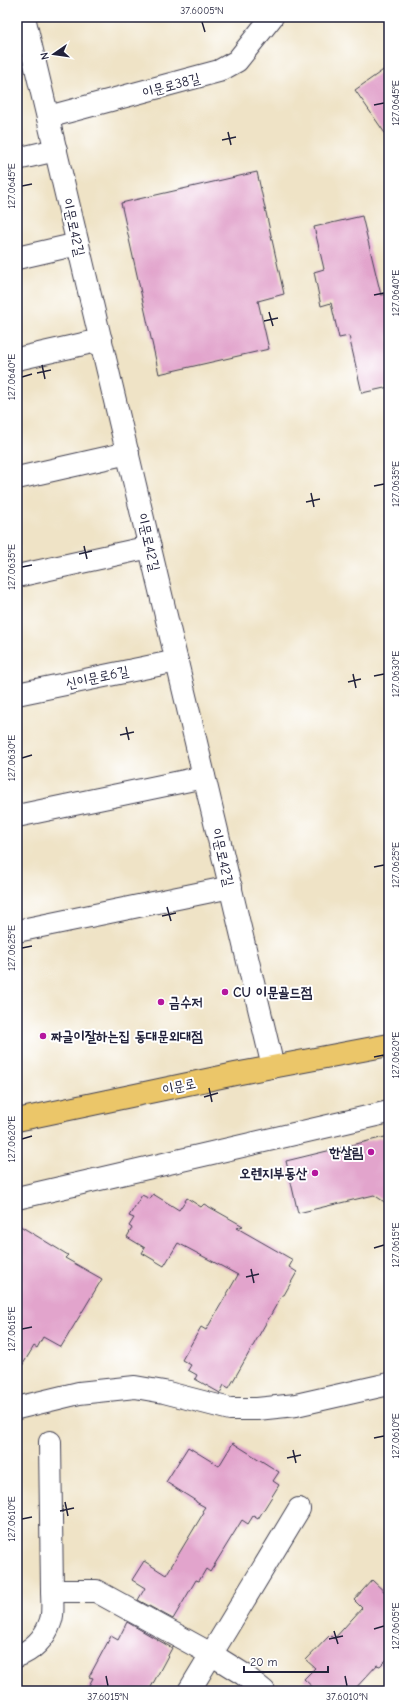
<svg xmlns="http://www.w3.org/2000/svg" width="406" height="1708" font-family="'Comic Neue','Poor Story',sans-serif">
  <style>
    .building { fill: #e2a4cc }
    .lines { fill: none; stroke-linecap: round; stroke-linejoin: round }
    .minor-casing { stroke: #413f50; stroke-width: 24 }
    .major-casing { stroke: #413f50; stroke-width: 24 }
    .minor { stroke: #fff; stroke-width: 22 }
    .major { stroke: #ebc669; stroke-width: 22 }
    .ticks { fill: none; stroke: #22223b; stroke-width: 1.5 }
    .poi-dot { fill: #b5179e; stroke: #fff; stroke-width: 1.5 }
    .labels { text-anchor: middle; stroke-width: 4; stroke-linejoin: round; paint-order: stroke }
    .street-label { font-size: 14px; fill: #22223b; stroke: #fff }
    .poi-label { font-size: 14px; font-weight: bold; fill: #22223b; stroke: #fff; text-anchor: start }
    .neatline { fill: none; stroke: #22223b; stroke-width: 1.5 }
    .ticks-label { font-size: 10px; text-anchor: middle; fill: #22223b }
  </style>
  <rect width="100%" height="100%" fill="#fff"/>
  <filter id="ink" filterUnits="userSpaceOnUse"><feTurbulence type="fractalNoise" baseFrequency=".025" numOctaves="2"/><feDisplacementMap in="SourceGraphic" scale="8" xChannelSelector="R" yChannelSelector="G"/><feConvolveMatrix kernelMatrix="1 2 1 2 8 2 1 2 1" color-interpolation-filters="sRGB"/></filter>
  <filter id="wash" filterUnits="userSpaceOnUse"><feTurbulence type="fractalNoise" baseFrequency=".012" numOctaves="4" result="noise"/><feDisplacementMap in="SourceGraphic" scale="16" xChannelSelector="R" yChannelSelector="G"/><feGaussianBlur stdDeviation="0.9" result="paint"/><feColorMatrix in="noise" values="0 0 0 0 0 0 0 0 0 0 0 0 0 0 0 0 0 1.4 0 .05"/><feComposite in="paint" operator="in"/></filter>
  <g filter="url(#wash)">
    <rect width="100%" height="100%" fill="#efe3c6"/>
    <g id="blocks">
      <g class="building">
        <polygon points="389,66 389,139 355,90"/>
        <polygon points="257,172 284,294 258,301 269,349 159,374 121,203"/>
        <polygon points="362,216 381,295 389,294 389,387 362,393 349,336 339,338 331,303 321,306 314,272 324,269 314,227"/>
        <polygon points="389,1136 389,1205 374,1195 298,1213 286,1161"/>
        <polygon points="153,1194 179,1210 187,1198 201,1207 204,1204 243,1226 237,1228 293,1260 289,1267 297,1272 284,1295 282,1295 229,1388 224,1385 220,1393 195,1379 197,1375 188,1370 191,1365 182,1360 201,1327 206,1330 238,1275 178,1243 164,1266 142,1253 145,1248 127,1237 132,1228 129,1226 134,1218 129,1216 142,1195 150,1199"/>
        <polygon points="17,1224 68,1255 65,1258 102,1279 61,1347 43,1337 37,1348 34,1346 17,1374"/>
        <polygon points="233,1443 279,1472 273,1481 279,1485 258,1519 253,1516 248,1524 242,1520 210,1572 206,1569 199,1581 196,1580 173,1619 138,1600 145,1588 132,1580 144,1561 166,1575 204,1512 202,1511 205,1507 196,1502 196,1501 166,1482 188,1447 219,1466"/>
        <polygon points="372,1580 389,1596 389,1657 380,1666 377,1665 353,1691 317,1691 304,1679 315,1668 306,1660 330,1635 334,1639 362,1608 354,1600"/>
        <polygon points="127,1622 172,1648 149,1691 86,1691 93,1678 89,1677 111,1636 118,1640"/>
      </g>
    </g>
  </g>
  <g filter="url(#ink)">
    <use href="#blocks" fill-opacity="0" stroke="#413f50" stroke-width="1"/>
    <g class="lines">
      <g class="minor-casing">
        <g id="minor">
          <polyline points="24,17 273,1067"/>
          <polyline points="48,117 219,71 237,61 272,17"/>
          <polyline points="17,159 56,150"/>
          <polyline points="17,258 78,244"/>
          <polyline points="17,359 101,340"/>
          <polyline points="17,478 128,453"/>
          <polyline points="17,576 150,547"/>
          <polyline points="17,694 177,661"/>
          <polyline points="17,816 204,777"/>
          <polyline points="17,931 231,887"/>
          <polyline points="17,1198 389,1112"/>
          <polyline points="17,1408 79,1393 135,1387 164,1392 230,1409 257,1409 296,1405 389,1384"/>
          <polyline points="50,1442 52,1591 96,1591 211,1654 243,1674 264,1691"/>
          <path d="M17,1656C32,1651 45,1638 50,1623C54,1614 52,1601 52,1591"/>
          <polyline points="189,1691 299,1509"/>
        </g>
      </g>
      <g class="major-casing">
        <polyline id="major" points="17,1120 235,1074 389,1045"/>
      </g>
      <use href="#minor" class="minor"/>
      <use href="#major" class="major"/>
    </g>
  </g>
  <path class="ticks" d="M202,22L205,32M374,105L384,103M228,132L231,145M222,140L236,137M22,186L32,184M374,295L384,293M269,312L273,326M264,321L278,318M42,365L45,379M37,373L51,370M22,377L32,374M374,486L384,484M311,493L314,507M306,502L320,499M84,546L87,559M79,554L92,551M22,567L32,565M353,674L356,688M374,676L384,674M348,682L361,679M126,727L129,740M120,735L134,732M22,758L32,755M374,867L384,865M167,907L171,921M162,916L176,913M22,948L32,946M374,1057L384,1055M209,1088L212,1102M204,1097L218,1093M22,1139L32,1136M374,1248L384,1245M251,1269L254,1283M246,1277L259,1274M22,1329L32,1327M374,1438L384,1436M293,1450L296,1463M287,1458L301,1455M65,1502L68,1516M60,1511L74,1508M22,1519L32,1517M374,1629L384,1626M334,1631L338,1644M329,1639L343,1636M106,1676L108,1686M345,1676L347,1686"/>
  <g class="poi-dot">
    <circle cx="225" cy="992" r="4"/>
    <circle cx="161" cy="1002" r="4"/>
    <circle cx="43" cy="1036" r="4"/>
    <circle cx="371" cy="1152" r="4"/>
    <circle cx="315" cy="1173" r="4"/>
  </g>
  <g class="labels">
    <g class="street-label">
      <text transform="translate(171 85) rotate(-15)" y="5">이문로38길</text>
      <text transform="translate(74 227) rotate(77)" y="5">이문로42길</text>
      <text transform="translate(149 542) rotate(77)" y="5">이문로42길</text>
      <text transform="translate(97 677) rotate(-12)" y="5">신이문로6길</text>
      <text transform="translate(223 857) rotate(77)" y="5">이문로42길</text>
      <text transform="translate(179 1086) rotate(-12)" y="5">이문로</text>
    </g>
    <g class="poi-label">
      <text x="233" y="997">CU 이문골드점</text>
      <text x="169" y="1007">금수저</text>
      <text x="51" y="1041">짜글이잘하는집 동대문외대점</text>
      <text x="363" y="1157" text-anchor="end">한살림</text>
      <text x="307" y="1178" text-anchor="end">오렌지부동산</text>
    </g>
  </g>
  <rect width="406" height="1708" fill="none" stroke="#fff" stroke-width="44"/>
  <g transform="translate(54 54) rotate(257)" stroke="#ffffff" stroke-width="3" paint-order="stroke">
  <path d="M0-3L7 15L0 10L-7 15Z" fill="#22223b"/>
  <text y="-6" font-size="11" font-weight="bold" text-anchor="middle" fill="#22223b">N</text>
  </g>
  <path d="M244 1666v6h84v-6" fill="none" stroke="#22223b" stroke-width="2"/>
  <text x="250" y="1666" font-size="12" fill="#22223b" stroke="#ffffff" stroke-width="3" paint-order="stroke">20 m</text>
  <rect x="22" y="22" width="362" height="1664" class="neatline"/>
  <g class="ticks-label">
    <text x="202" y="14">37.6005°N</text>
    <text transform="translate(395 103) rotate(-90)" y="4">127.0645°E</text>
    <text transform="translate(11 186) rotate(-90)" y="4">127.0645°E</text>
    <text transform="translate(395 293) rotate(-90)" y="4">127.0640°E</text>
    <text transform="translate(11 377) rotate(-90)" y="4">127.0640°E</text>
    <text transform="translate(395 484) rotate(-90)" y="4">127.0635°E</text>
    <text transform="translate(11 567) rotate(-90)" y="4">127.0635°E</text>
    <text transform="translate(395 674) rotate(-90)" y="4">127.0630°E</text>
    <text transform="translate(11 758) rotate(-90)" y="4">127.0630°E</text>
    <text transform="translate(395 865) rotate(-90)" y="4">127.0625°E</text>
    <text transform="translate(11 948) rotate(-90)" y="4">127.0625°E</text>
    <text transform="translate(395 1055) rotate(-90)" y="4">127.0620°E</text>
    <text transform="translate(11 1139) rotate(-90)" y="4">127.0620°E</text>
    <text transform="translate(395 1245) rotate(-90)" y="4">127.0615°E</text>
    <text transform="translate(11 1329) rotate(-90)" y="4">127.0615°E</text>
    <text transform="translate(395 1436) rotate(-90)" y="4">127.0610°E</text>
    <text transform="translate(11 1519) rotate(-90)" y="4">127.0610°E</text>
    <text transform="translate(395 1626) rotate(-90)" y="4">127.0605°E</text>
    <text x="108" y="1700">37.6015°N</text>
    <text x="347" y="1700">37.6010°N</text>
  </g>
</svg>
